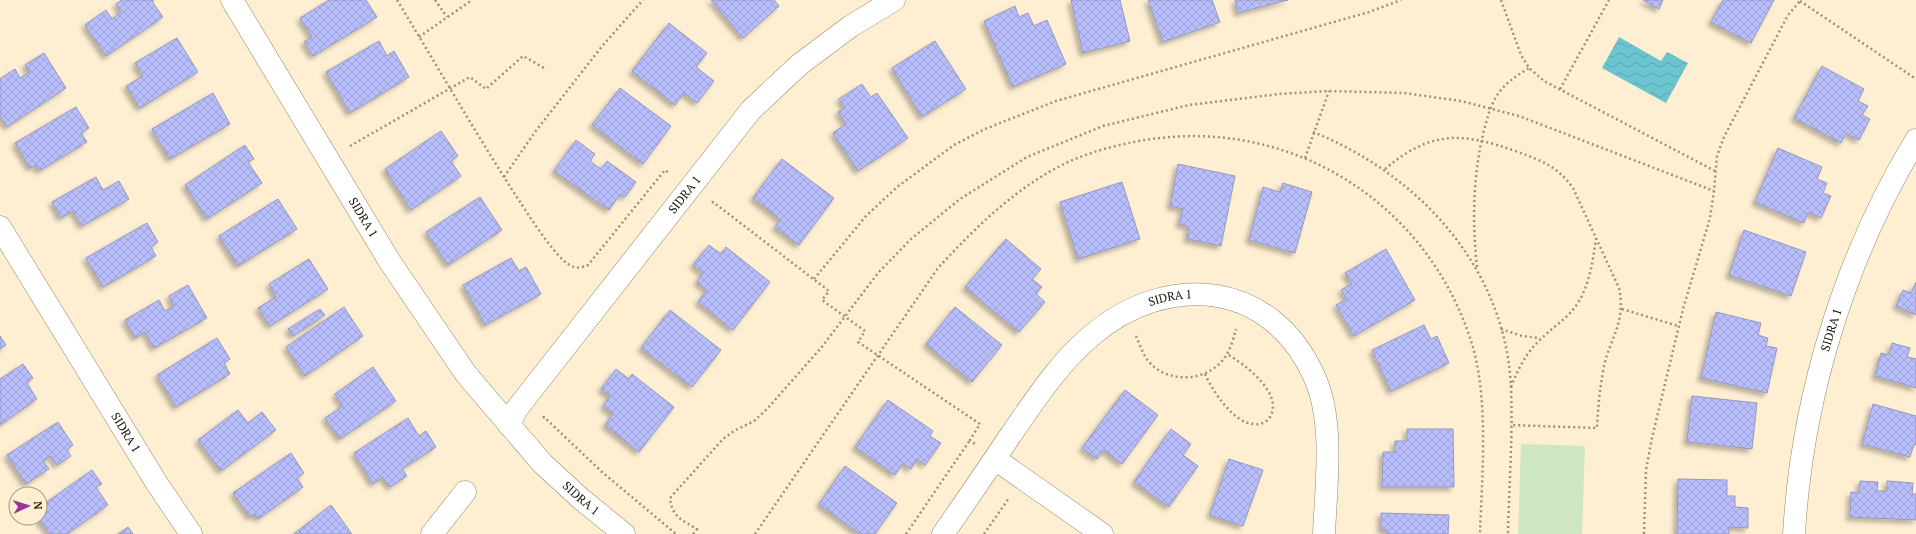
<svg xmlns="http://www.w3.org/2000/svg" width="1916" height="534" font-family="'PT Serif',serif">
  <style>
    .pitch { fill: #cfe7c0 }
    .water { fill: url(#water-waves) }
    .building { fill: url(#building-cross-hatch); stroke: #9699bb; filter: url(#shadow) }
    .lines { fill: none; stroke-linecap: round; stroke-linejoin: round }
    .minor-casing { stroke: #978766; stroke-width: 23 }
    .path { stroke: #9c917b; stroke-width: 2.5; stroke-dasharray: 2 3; stroke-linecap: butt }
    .minor { stroke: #fff; stroke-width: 22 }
    .labels { text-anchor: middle; stroke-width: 4; stroke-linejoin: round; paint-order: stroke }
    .street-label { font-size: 12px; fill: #1a1407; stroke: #feefd3 }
  </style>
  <defs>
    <pattern id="water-waves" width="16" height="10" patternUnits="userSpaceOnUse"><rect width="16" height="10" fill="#6ac5d1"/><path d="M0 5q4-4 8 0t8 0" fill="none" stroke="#5ba8b2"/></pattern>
    <pattern id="building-cross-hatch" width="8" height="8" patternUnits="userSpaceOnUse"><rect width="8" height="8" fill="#b8bdfc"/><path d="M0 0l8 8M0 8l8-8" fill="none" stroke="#9ea2d6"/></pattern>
    <filter id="shadow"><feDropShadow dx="-3.5" dy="3.5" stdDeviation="2" flood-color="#0004"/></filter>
  </defs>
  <rect width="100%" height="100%" fill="#feefd3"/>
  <polygon class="pitch" points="1521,444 1585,446 1582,534 1518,534"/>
  <polygon class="water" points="1619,37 1661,61 1667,52 1688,63 1666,103 1602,68"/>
  <g class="building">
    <polygon points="122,0 154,0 152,1 163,17 106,56 85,25 106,10 112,19 121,12 116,4"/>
    <polygon points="329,0 366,0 377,17 313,56 304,42 312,37 300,18"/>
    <polygon points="711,0 774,0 779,6 743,38"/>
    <polygon points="1071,0 1120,0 1130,41 1083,53"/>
    <polygon points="1148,0 1212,0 1220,22 1163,42"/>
    <polygon points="1235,0 1288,0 1238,13"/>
    <polygon points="1643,0 1663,0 1659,9"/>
    <polygon points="1723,0 1774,0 1751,43 1711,22"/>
    <polygon points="1015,6 1019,17 1028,13 1034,26 1047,20 1066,64 1013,87 984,21"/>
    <polygon points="669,23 707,53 696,67 714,81 697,103 684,93 675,105 632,71"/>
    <polygon points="177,38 198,72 140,108 126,86 143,76 135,63"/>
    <polygon points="379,41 387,56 394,51 409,77 350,113 326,72"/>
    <polygon points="935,41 966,89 922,117 892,68"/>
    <polygon points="44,53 66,88 7,127 0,116 0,79 15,69 20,78 30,72 25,65"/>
    <polygon points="1822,66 1864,89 1858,101 1868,106 1862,115 1870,119 1859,140 1846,133 1841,143 1794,118"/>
    <polygon points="862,84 871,97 877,93 908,138 858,171 833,133 846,124 838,112 845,107 839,99"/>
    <polygon points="620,88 671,126 643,164 592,125"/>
    <polygon points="213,93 230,124 170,159 152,129"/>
    <polygon points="76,107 89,128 81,133 87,142 39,171 36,165 30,168 15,143"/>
    <polygon points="441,131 458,156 451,161 461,176 411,210 385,169"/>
    <polygon points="576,140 595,154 590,161 601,169 607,161 636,182 625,197 620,194 609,210 554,171"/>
    <polygon points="245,145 254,159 248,162 262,183 207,219 185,185"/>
    <polygon points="1778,148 1822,167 1817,179 1827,183 1823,193 1831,196 1821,218 1808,212 1804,223 1755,202"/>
    <polygon points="782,159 834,198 799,245 775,227 781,220 753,198"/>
    <polygon points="1178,164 1235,176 1221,246 1187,239 1189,227 1179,224 1183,209 1170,206"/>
    <polygon points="96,177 103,190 119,181 129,199 82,226 73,211 61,218 52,202"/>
    <polygon points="1122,182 1140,239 1078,259 1060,202"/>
    <polygon points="1283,183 1312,192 1295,253 1249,240 1263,187 1280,192"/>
    <polygon points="480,197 502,230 448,265 426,232"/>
    <polygon points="278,199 297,229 238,266 219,236"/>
    <polygon points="147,223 158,242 151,247 156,256 103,287 86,258"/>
    <polygon points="1744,230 1806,252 1791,296 1729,275"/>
    <polygon points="1006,239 1041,269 1032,279 1042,287 1036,294 1045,302 1019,332 965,287"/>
    <polygon points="709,245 721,254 726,247 770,282 733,330 698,302 707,290 697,282 703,273 693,265"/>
    <polygon points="1386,249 1415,300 1354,336 1336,305 1347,299 1341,290 1352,284 1345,273"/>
    <polygon points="511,258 519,271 526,267 541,294 485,325 463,285"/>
    <polygon points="309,259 328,289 270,326 258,308 276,297 269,284"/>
    <polygon points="1916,282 1916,315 1896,306 1903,290 1911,293"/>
    <polygon points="188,285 207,318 154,348 145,332 135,338 125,320 159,300 165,311 174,306 169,296"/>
    <polygon points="344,307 363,336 305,376 286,347"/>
    <polygon points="955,307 1002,345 972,382 926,344"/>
    <polygon points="320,309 325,315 293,336 288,329"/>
    <polygon points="670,310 721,350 692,387 641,348"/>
    <polygon points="1716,312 1761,323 1758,335 1768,338 1766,346 1777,348 1767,393 1701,378"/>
    <polygon points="1424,325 1431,339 1437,336 1449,363 1391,391 1372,350"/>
    <polygon points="0,336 6,345 0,349"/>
    <polygon points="217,338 230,359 224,363 230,374 176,407 157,375"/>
    <polygon points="1892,343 1910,348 1907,357 1916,359 1916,388 1875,376 1881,353 1889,355"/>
    <polygon points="23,364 33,378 27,383 37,399 0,425 0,379"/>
    <polygon points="373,367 396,401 340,439 325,418 343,406 335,394"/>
    <polygon points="616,369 629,379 632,374 674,407 639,452 605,425 613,414 603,406 610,396 601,389"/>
    <polygon points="1125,390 1158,415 1122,464 1104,450 1097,459 1082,448"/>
    <polygon points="1692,396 1757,403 1752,449 1687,442"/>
    <polygon points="888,400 933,431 930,436 941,443 925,465 917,459 911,469 903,463 895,475 855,447"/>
    <polygon points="1873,404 1916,416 1916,445 1914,444 1910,457 1862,444"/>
    <polygon points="238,410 248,423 262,412 276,430 221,471 198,440"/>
    <polygon points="408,418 419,436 426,431 436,447 402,469 407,476 390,487 383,477 373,484 354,453"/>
    <polygon points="58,422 73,445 67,450 71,456 57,465 51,456 43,461 49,469 26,484 7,455"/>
    <polygon points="1171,429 1191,444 1183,455 1198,466 1169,507 1134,482"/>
    <polygon points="1407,429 1453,429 1454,487 1382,487 1383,452 1395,452 1395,441 1407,441"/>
    <polygon points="291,453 304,473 297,478 303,487 258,519 255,514 250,517 233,493"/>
    <polygon points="1229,459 1263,470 1243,526 1210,515"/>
    <polygon points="845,466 897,503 875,534 860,534 819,504"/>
    <polygon points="92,470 102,484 96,487 108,505 67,534 50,534 38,518 40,518 40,507"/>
    <polygon points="1678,479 1727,480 1727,496 1735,496 1735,507 1748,508 1748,528 1729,527 1729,534 1677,534"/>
    <polygon points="1860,481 1878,482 1877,491 1887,491 1887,481 1913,483 1912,494 1916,494 1916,520 1850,517 1851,492 1859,493"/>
    <polygon points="331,505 352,534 294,534"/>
    <polygon points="1381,513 1449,515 1448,534 1387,534 1387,530 1381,530"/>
    <polygon points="128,527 133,534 118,534"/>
  </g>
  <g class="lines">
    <g class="minor-casing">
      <g id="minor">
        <path id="s1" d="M232,0L390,262L466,374L542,463L580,498L624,534"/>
        <path id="s2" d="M0,227L156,482L191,534"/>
        <path id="s3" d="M509,425L516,410L751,110L799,65L851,26L894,0"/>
        <polyline points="995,459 1102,534"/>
        <polyline points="432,534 465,492"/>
        <path id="s4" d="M943,534C966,501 988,469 1010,436C1035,400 1058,364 1091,336C1167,271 1271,280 1314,376C1335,421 1326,485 1324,534"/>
        <path id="s5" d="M1794,534C1802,397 1845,257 1916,140"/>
      </g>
    </g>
    <g class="path">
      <path d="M397,0C438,67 477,136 520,202C530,217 554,255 568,264C575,269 581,268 588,265L665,170L670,174"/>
      <polyline points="435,0 447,17"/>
      <polyline points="1501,0 1521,55 1529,68 1544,81 1715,171"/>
      <polyline points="1800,1 1916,79"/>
      <polyline points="419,37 472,0"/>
      <polyline points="1560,89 1609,0"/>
      <path d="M1313,132C1420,175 1506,269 1511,388C1513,437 1509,486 1508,534"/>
      <polyline points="350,146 470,77 486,89 523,56 546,69"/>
      <polyline points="1305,158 1329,91"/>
      <path d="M1385,169C1431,130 1463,132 1518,152C1542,161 1557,166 1573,188L1619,288C1626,322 1611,336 1604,366C1600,387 1598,407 1597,428L1510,425"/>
      <polyline points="504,177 535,132 603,45 643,0"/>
      <polyline points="712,203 713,202 829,291 822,300 865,331 858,342 980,424 970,440 975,444"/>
      <path d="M1477,267C1472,220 1473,176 1484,130C1488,116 1491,103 1500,91C1508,81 1518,75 1529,68"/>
      <polyline points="814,279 866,216 897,187 954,145 985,129 1056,101 1369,12 1401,0"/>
      <polyline points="1622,309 1678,326"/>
      <polyline points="1501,329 1522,336 1540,338"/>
      <path d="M1136,336C1139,343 1142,351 1146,358C1163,383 1202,383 1221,362C1230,353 1233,340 1236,329"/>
      <path d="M1205,374C1212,390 1234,424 1254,424C1261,425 1267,422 1270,417C1284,393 1244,364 1227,354"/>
      <path d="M1511,387C1518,369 1527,351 1542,338C1555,325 1570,317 1579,301C1590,282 1593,260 1596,238"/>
      <polyline points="543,418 544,417 602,472 676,534"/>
      <path d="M693,534L697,529C682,520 672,517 670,498L723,439L734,431L754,421L767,409L821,348L878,273L911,239L960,199L1027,157L1103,126L1189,105L1279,94L1329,91L1404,93L1461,101L1519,116L1714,191"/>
      <path d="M755,534L938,268C974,229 1012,191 1060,166C1083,154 1109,147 1134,142C1284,112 1427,199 1472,344C1489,401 1482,475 1480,534"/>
      <polyline points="906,534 970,440"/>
      <polyline points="984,534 1009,498"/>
      <polyline points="1644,534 1646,470 1652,438 1683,309 1710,218 1714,191 1717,156 1724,137 1788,15 1801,0"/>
    </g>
    <use href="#minor" class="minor"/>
  </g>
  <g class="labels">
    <g class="street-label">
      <text dy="4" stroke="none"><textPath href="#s3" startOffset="290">SIDRA 1</textPath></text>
      <text dy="4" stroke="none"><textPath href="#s1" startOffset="254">SIDRA 1</textPath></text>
      <text dy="4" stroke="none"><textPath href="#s4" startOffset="337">SIDRA 1</textPath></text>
      <text dy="4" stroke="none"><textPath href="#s5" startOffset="208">SIDRA 1</textPath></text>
      <text dy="4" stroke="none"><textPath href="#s2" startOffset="241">SIDRA 1</textPath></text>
      <text dy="4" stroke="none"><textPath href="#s1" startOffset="611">SIDRA 1</textPath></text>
    </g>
  </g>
  <g transform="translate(28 506) rotate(86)"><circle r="19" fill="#feefd3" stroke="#a39781"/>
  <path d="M0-3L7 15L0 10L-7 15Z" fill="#99359a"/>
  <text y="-6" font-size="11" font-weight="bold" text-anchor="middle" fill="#1a1407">N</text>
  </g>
</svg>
